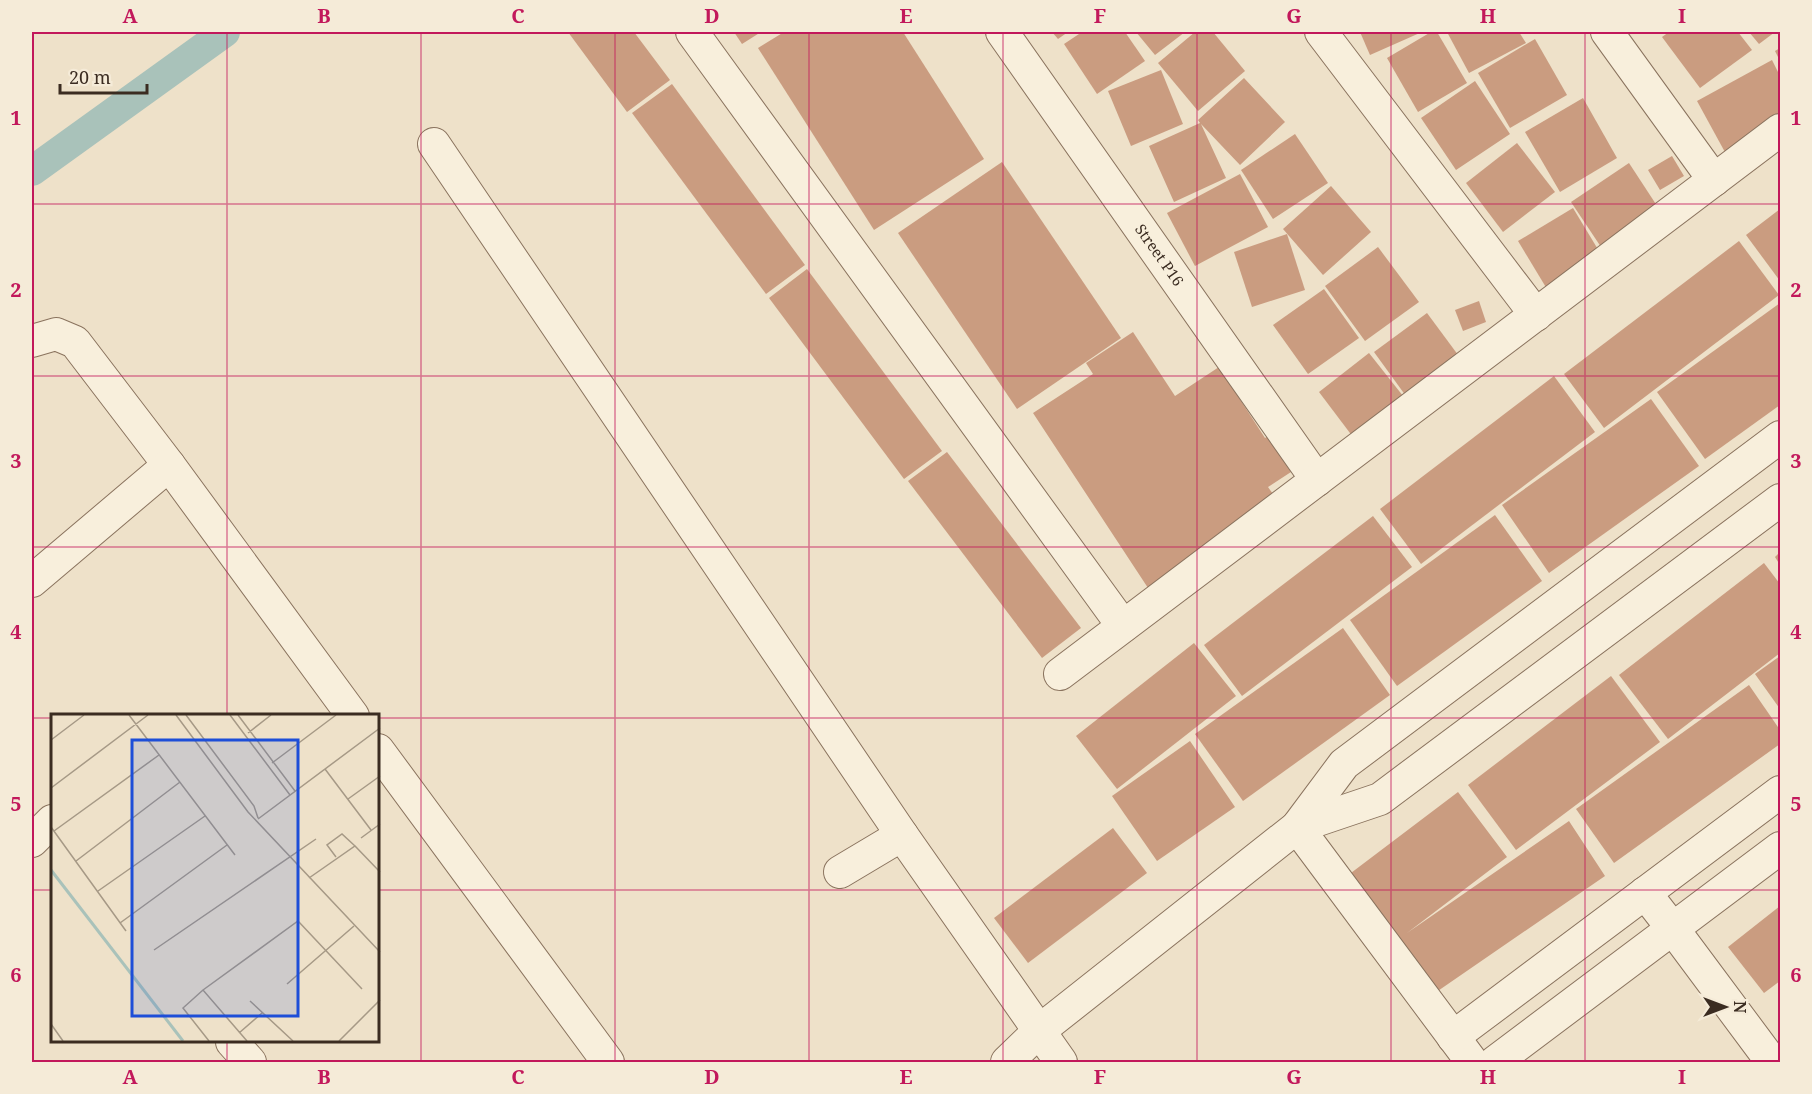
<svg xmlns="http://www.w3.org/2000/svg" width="1812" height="1094" font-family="'Noto Serif',serif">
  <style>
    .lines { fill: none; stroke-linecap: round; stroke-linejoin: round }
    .canal { stroke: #a9c2ba; stroke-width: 30 }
    .building { fill: #ca9c80 }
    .minor-casing { stroke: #8a735e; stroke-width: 34 }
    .minor { stroke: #f8efdc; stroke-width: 32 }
    .grid { fill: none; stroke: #c2185b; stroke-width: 1.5; stroke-opacity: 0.55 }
    .labels { text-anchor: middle; stroke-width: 4.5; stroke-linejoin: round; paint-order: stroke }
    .street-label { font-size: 15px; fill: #3b2c21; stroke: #f5ebd8 }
    .inset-river { fill: none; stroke: #a9c2ba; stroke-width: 3 }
    .inset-road { fill: none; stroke: #a69986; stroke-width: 1.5 }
    .view { fill: #1d4ed8; fill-opacity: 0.15; stroke: #1d4ed8; stroke-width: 3 }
    .inset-edge { fill: none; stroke: #3b2c21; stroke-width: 3 }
    .neatline { fill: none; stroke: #c2185b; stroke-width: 2 }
    .grid-label { font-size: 20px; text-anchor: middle; font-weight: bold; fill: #c2185b }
  </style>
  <rect width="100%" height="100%" fill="#eee1c9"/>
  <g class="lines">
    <polyline class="canal" points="32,171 225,32"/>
  </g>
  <g class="building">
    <polygon points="568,32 634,32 670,80 627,112"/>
    <polygon points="734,32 761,32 742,44"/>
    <polygon points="784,32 903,32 984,159 874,230 758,48"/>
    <polygon points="1052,32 1068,32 1058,39"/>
    <polygon points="1082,32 1125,32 1145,61 1097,94 1064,44"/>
    <polygon points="1136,32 1185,32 1155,55"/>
    <polygon points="1195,32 1213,32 1245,71 1198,111 1158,63"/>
    <polygon points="1360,32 1422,32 1370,55"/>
    <polygon points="1431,32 1437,32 1467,83 1418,112 1387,58"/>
    <polygon points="1447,32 1519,32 1526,43 1469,73"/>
    <polygon points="1669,32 1738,32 1752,50 1700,88 1662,37"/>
    <polygon points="1749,32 1775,32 1759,44"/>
    <polygon points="1535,39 1567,95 1510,128 1478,73"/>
    <polygon points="1780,48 1780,61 1775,51"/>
    <polygon points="1772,60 1780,76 1780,125 1726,154 1697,101"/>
    <polygon points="1161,70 1183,124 1131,146 1108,91"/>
    <polygon points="1244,78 1285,122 1240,165 1201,124 1226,178 1174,202 1149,146 1200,123 1198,120"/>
    <polygon points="1475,81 1510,134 1456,170 1421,118"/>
    <polygon points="672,84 805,265 766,294 632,113"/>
    <polygon points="1583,98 1617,158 1560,192 1525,132"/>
    <polygon points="1295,134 1328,183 1273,219 1241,170"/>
    <polygon points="1517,143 1555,192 1503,232 1466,183"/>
    <polygon points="1672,156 1684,176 1660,190 1648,170"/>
    <polygon points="1002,162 1121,338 1017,409 898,233"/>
    <polygon points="1629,163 1663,215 1605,253 1571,202"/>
    <polygon points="1240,174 1268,227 1195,266 1167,213"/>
    <polygon points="1331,186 1371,232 1323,275 1283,229"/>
    <polygon points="1573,208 1605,261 1550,294 1518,241"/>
    <polygon points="1780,209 1780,281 1746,235"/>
    <polygon points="1287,234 1305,290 1252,307 1234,252"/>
    <polygon points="1739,241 1779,295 1604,428 1564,374"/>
    <polygon points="1378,247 1419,302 1365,341 1325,286"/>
    <polygon points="807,269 942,451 904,479 769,298"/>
    <polygon points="1324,289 1359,338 1308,374 1273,325"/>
    <polygon points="1479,301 1486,322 1463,331 1455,310"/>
    <polygon points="1780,303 1780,405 1705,459 1657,392"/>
    <polygon points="1427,313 1464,363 1411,403 1374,352"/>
    <polygon points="1133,332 1175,396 1219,367 1265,438 1268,436 1291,472 1268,487 1280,504 1150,591 1033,413 1093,374 1086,363"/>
    <polygon points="1369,353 1407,401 1356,441 1319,392"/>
    <polygon points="1554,376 1595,432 1421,564 1380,509"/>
    <polygon points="1651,399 1699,466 1549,573 1502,505"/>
    <polygon points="947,452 1081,628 1042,658 908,481"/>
    <polygon points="1495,515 1542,581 1397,686 1350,620"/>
    <polygon points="1373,516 1412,567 1242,696 1204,645"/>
    <polygon points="1780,552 1780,565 1775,557"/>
    <polygon points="1764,563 1780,584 1780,653 1668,739 1619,675"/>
    <polygon points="1343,628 1390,695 1243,801 1195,734"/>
    <polygon points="1194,643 1236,696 1117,789 1076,736"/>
    <polygon points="1780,656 1780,709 1755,674"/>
    <polygon points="1611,676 1660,742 1516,850 1468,785"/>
    <polygon points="1749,685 1780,730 1780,744 1614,863 1576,809"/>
    <polygon points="1190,741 1235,807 1157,861 1112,796"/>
    <polygon points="1458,792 1507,857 1407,933 1569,821 1605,876 1432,995 1343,879"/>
    <polygon points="1113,828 1147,873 1028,963 994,918"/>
    <polygon points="1780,906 1780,981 1764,993 1728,947"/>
  </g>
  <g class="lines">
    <g class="minor-casing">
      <g id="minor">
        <polyline points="692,32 1123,626"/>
        <path id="s1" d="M1002,32L1317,480"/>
        <polyline points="1321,32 1536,315"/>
        <polyline points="1607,32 1714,180"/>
        <polyline points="434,144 902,835 1061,1062"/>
        <polyline points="32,341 56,334 75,342 169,465 32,581"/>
        <polyline points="169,465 353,716"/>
        <polyline points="1060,674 1780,130"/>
        <polyline points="378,750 608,1062"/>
        <polyline points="1297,827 1380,799 1780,500"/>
        <polyline points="1297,827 1472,1062"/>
        <polyline points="32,841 52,821"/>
        <polyline points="840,872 902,835"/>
        <polyline points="1645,893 1673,929 1772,1062"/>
        <polyline points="1453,1037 1780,792"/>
        <polyline points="232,1042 250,1062"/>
        <polyline points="1007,1062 1039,1031 1297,827 1344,764 1780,437"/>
        <polyline points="1495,1062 1780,848"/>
      </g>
    </g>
    <use href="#minor" class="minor"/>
  </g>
  <path class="grid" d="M227,32V716M421,32V1062M615,32V1062M809,32V1062M1003,32V1062M1197,32V1062M1391,32V1062M1585,32V1062M32,204H1780M32,376H1780M32,547H1780M32,718H52M378,718H1780M32,890H52M378,890H1780M227,1042V1062"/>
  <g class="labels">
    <g class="street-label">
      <text dy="5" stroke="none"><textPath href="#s1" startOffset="273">Street P16</textPath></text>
    </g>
  </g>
  <g transform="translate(51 714)">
    <rect width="328" height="328" fill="#eee1c9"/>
    <path class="inset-river" d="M0,156L132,327"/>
    <path class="inset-road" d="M78,1L184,141M125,1L197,98L329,238M135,1L203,92L207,104M179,1L239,81M187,1L244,77M197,19L220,1M0,26L33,1M221,49L285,1M274,55L320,116M0,74L97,1M297,85L329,62M207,105L329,14M0,113L75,217M3,117L108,41M310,124L329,110M285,143L276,131L291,120L304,132M25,147L129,68M258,164L304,132L329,158M47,177L154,102M69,209L176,131M103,236L265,125M236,270L303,212M152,276L247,207L311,275M199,287L242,327M0,310L12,327M188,319L211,299M158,327L132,294L152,276L196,327M288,327L329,286"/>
    <path class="view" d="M81,26H247V302H81Z"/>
    <rect width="328" height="328" class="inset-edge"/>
  </g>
  <rect width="1812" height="1094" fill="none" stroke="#f5ebd8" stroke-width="66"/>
  <g transform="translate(1725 1007) rotate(90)" stroke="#f5ebd8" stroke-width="4.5" paint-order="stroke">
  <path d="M0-4.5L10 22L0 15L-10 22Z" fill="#3b2c21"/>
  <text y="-9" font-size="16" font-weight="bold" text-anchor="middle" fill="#3b2c21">N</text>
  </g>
  <path d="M60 84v9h87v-9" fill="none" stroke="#3b2c21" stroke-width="3"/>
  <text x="69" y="84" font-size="18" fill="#3b2c21" stroke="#f5ebd8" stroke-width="4.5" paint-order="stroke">20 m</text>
  <rect x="33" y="33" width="1746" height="1028" class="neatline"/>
  <g class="grid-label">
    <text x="130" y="23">A</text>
    <text x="324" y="23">B</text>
    <text x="518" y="23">C</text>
    <text x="712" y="23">D</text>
    <text x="906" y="23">E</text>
    <text x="1100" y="23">F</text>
    <text x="1294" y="23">G</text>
    <text x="1488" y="23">H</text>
    <text x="1682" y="23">I</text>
    <text x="16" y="125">1</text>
    <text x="1796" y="125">1</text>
    <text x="16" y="297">2</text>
    <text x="1796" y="297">2</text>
    <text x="16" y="468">3</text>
    <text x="1796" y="468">3</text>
    <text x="16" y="639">4</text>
    <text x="1796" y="639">4</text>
    <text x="16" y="811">5</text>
    <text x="1796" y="811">5</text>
    <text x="16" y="982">6</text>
    <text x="1796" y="982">6</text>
    <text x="130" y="1084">A</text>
    <text x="324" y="1084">B</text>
    <text x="518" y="1084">C</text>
    <text x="712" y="1084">D</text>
    <text x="906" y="1084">E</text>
    <text x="1100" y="1084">F</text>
    <text x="1294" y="1084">G</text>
    <text x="1488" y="1084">H</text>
    <text x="1682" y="1084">I</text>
  </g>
</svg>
